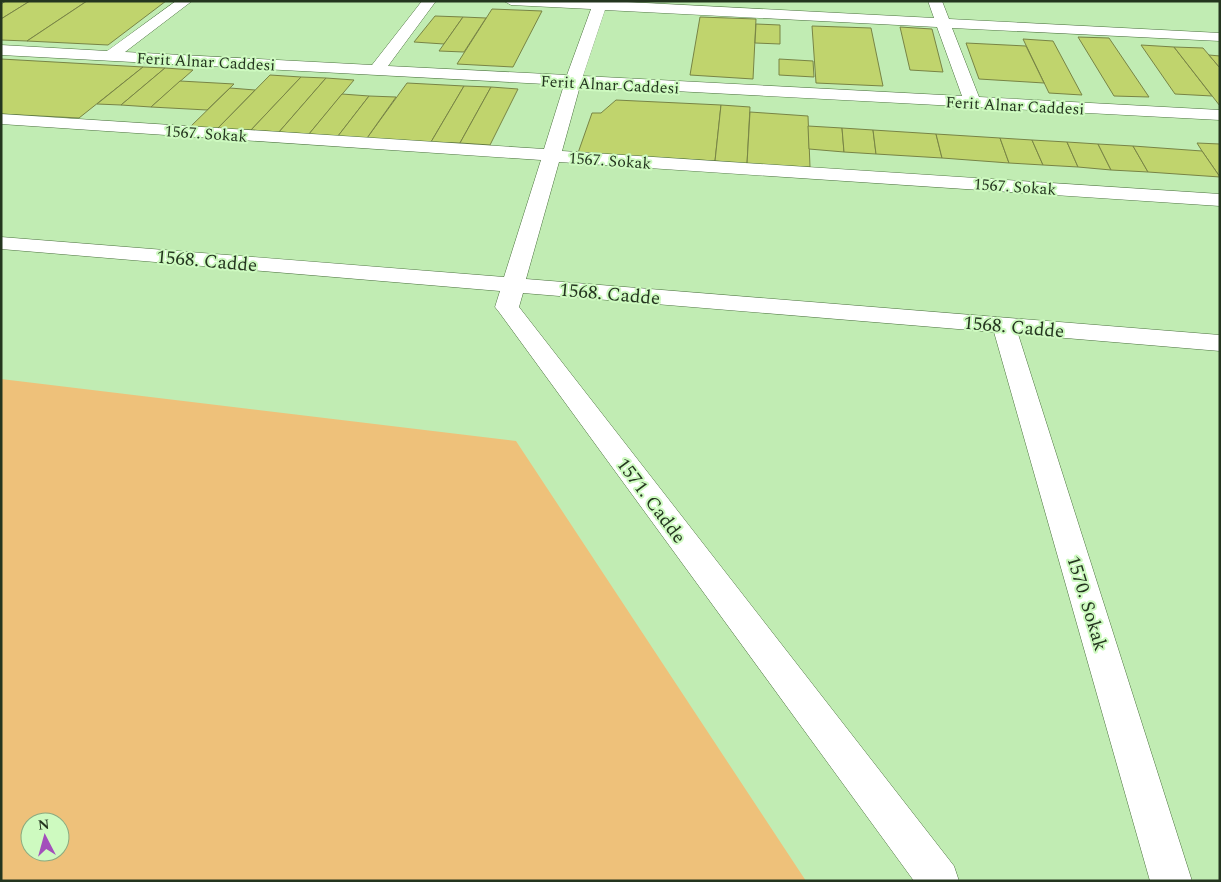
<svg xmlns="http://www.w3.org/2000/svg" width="1221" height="882" font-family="Spectral,serif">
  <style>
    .green { fill: #eec17a; fill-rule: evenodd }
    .building { fill: #c0d46d; stroke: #788445 }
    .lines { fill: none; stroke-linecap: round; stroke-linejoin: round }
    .minor-casing { stroke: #4b713e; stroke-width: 1 }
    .minor { fill: #fff; fill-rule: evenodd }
    .labels { text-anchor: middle; stroke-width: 4; stroke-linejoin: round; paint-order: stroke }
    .far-street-label { font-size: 16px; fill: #24351f; stroke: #cefac0 }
    .street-label { font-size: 19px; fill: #24351f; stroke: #cefac0 }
  </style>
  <rect width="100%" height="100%" fill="#c1ecb3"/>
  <path class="green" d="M1,379L516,441L806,881H1ZM30,822H60V852H30Z"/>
  <g class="building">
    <polygon points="6,1 30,1 1,19 1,4"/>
    <polygon points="30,1 87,1 27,41 1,40 1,19"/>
    <polygon points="87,1 166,1 108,45 27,41"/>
    <polygon points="492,9 542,11 513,67 457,64"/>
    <polygon points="435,16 463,17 444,44 414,42"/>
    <polygon points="463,17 486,18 464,52 439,51"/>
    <polygon points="700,17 756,19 753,79 690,75"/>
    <polygon points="756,24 780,25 780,44 755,43"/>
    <polygon points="812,26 871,28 883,86 816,83"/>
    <polygon points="900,27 932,29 943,72 910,70"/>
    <polygon points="1078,37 1109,38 1149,97 1114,96"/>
    <polygon points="1023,39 1053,41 1082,95 1049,93"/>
    <polygon points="966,43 1026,46 1044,83 979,79"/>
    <polygon points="1141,45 1174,47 1212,96 1175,94"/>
    <polygon points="1174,47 1203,48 1220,68 1220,106"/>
    <polygon points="1209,55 1220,56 1220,68"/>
    <polygon points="1,59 143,67 79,118 1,114"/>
    <polygon points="779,59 813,61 814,77 779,75"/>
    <polygon points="143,67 165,68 121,105 97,104"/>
    <polygon points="165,68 193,70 151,107 121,105"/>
    <polygon points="270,75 301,77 251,130 217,129"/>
    <polygon points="301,77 326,78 279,132 251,130"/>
    <polygon points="326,78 354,80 309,134 279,132"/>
    <polygon points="180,81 234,84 207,110 151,107"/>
    <polygon points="407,83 464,86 431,142 367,138"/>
    <polygon points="464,86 491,87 460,143 431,142"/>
    <polygon points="491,87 518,89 490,145 460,143"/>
    <polygon points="230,88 255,90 217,129 190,127"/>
    <polygon points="342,94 369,96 338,136 309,134"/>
    <polygon points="369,96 396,97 367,138 338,136"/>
    <polygon points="616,100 721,105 715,161 578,153 592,113 601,113"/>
    <polygon points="721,105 750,107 747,164 715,161"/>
    <polygon points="750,112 808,116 810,167 747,164"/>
    <polygon points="808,126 842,128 844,152 809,149"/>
    <polygon points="842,128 873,130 876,154 844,152"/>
    <polygon points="873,130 936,134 942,158 876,154"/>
    <polygon points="936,134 1000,138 1009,163 942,158"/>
    <polygon points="1000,138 1032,140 1043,165 1009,163"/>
    <polygon points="1032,140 1067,142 1078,167 1043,165"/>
    <polygon points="1067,142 1098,144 1111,170 1078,167"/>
    <polygon points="1197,143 1220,144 1220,177 1202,151"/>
    <polygon points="1098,144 1133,146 1148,172 1111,170"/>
    <polygon points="1133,146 1202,151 1220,177 1148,172"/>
  </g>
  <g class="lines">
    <g class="minor-casing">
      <path id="minor" d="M176,1H192L125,52L372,65L422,1H436L388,66L567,75L591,9L511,5L504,1H608L934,18L928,1H942L949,19L1220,33V41L952,28L979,97L1220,110V120L580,86L562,151L1220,194V206L559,162L526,279L1220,335V351L1018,334L1192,881H1150L994,332L523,293L519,307L954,866L959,881H914L499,312L495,307L500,291L1,249V237L504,277L541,160L1,124V114L544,149L564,85L1,55V45L107,51ZM605,10L937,27L962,96L583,76Z"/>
    </g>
    <use href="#minor" class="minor"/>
  </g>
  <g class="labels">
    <g class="far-street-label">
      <text transform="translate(206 61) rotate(3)" y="6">Ferit Alnar Caddesi</text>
      <text transform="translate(610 84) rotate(3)" y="6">Ferit Alnar Caddesi</text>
      <text transform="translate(1015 105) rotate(3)" y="6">Ferit Alnar Caddesi</text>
      <text transform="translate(206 133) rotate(4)" y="6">1567. Sokak</text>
      <text transform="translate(610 160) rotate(4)" y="6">1567. Sokak</text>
      <text transform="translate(1015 186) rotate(4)" y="6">1567. Sokak</text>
    </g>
    <g class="street-label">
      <text transform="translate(207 260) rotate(5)" y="7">1568. Cadde</text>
      <text transform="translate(610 293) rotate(5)" y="7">1568. Cadde</text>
      <text transform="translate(1014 326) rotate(5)" y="7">1568. Cadde</text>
      <text transform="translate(652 500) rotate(53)" y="7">1571. Cadde</text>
      <text transform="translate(1088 603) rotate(73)" y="7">1570. Sokak</text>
    </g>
  </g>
  <rect width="1221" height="882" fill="none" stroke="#24351f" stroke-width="5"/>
  <g transform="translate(45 837) rotate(354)"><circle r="24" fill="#cefac0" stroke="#8aab80"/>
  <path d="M0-4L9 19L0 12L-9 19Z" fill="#a34ebb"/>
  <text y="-8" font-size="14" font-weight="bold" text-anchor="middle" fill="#24351f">N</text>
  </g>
</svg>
